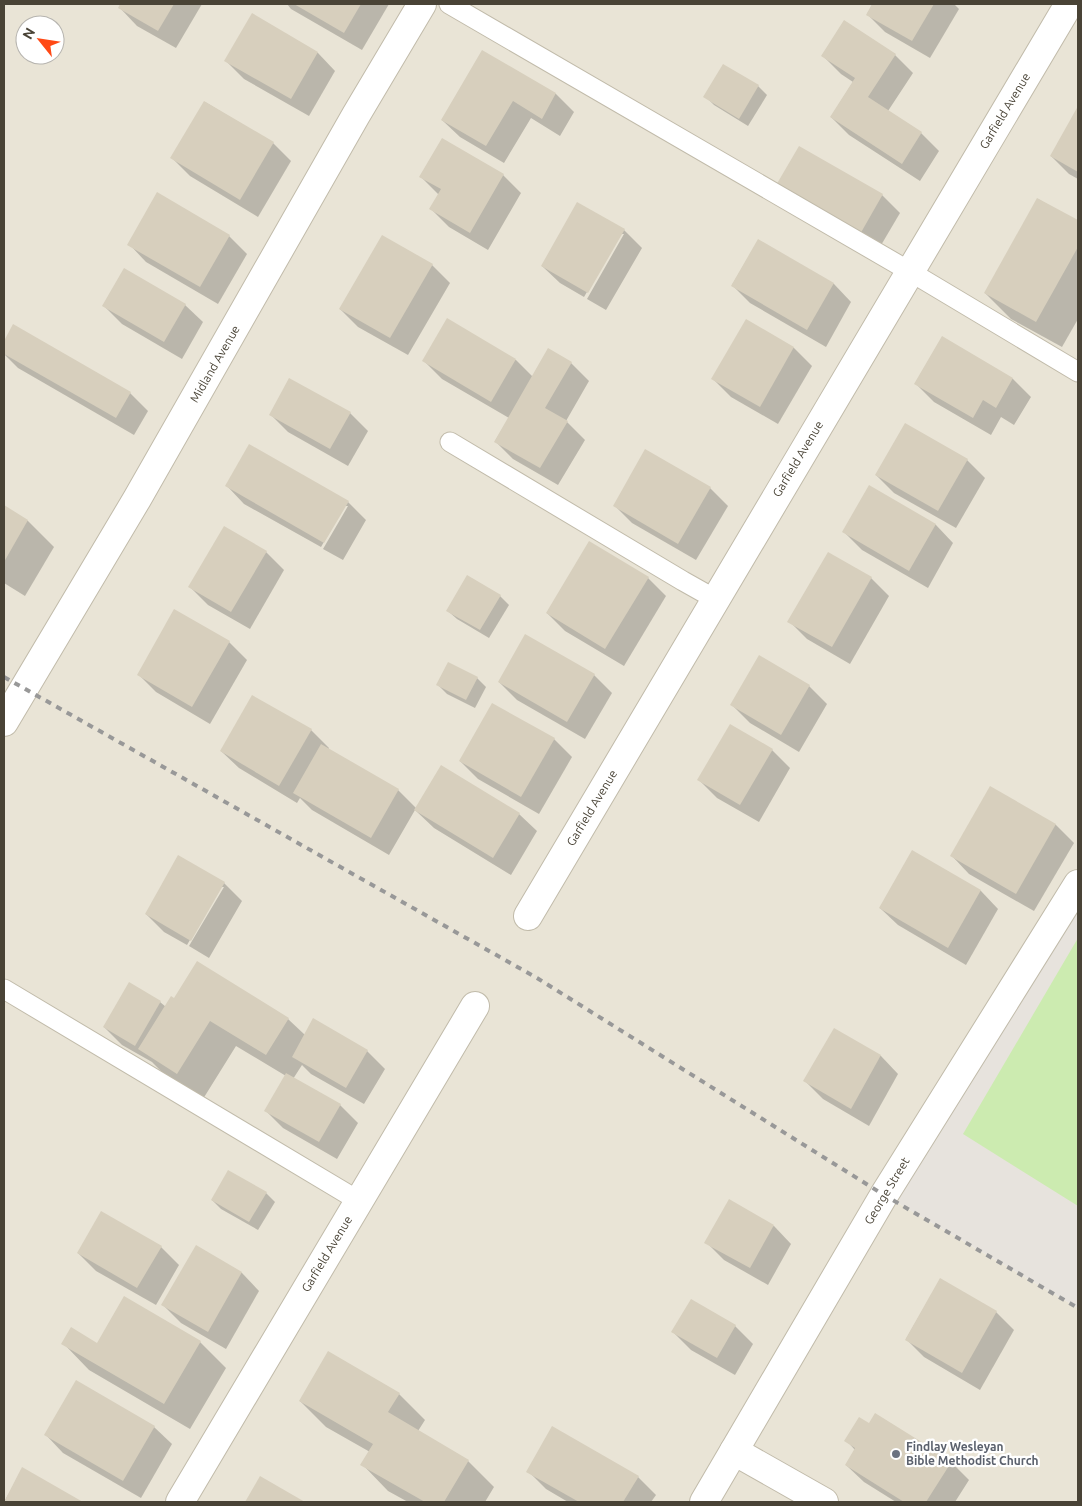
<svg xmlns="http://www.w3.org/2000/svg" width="1082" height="1506" font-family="Ubuntu,sans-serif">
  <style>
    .residential { fill: #e9e4d6; fill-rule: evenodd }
    .industrial { fill: #e7e3dd }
    .green { fill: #ccebb0 }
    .shadow { fill: #0003 }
    .building { fill: #d7cfbd }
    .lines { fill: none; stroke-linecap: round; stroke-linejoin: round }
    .service-casing { stroke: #c1bbaa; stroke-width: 21 }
    .minor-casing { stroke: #c1bbaa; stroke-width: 30 }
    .service { stroke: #fff; stroke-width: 19 }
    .minor { stroke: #fff; stroke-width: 28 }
    .rail { stroke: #989898; stroke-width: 4; stroke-dasharray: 6 6; stroke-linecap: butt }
    .worship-dot { fill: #6b7280; stroke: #fff; stroke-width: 2 }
    .labels { text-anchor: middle; stroke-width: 4.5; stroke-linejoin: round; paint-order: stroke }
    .street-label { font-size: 12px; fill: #494336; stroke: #fff }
    .worship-label { font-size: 12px; font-weight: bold; fill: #5b616d; stroke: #fff; text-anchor: start }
  </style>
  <rect width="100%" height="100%" fill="#f5f2e9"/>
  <path class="residential" d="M4,4H1078V884L884,1195L1078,1308V1502H4ZM25,25H55V55H25Z"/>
  <polygon class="industrial" points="1078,869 1078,1308 884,1195"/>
  <polygon class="green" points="1078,938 1078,1206 963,1134"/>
  <g class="shadow">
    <polygon points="122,4 202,4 176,48 137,26 120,8"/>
    <polygon points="287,4 389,4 362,50 291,9"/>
    <polygon points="873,4 954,4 959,9 930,58 885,32 867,14"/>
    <polygon points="252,15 318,53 335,71 309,116 244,79 226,61"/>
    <polygon points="482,52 556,94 574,112 560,136 531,118 504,163 460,137 442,120"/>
    <polygon points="895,55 913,73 888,111 921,133 939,151 920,181 849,135 831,117 853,82 841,74 823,56"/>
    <polygon points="758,86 767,95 748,126 714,105 705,96"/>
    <polygon points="205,102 273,143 291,161 258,217 190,176 172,158"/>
    <polygon points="1078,108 1078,179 1069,174 1051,156"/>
    <polygon points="503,175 521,193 488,250 449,227 431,209 439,195 421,177"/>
    <polygon points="882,195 900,213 877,252 794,205"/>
    <polygon points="1038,199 1078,222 1078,319 1062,347 1011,319 985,293"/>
    <polygon points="578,204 624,230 642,248 606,310 587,299 624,234 621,234 584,297 560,283 542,266"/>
    <polygon points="229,236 247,254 218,304 146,262 129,244"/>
    <polygon points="758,241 834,284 851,302 826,347 750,303 732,285"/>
    <polygon points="432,265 450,283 408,355 358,327 340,309"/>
    <polygon points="185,305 203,322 182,359 122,324 104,306"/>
    <polygon points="746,321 794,348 812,366 778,424 731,397 713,379"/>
    <polygon points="14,326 130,393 148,411 134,435 18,368 4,354 4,343"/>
    <polygon points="942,338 1013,379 1031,397 1014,425 1001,417 991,435 934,402 916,384"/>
    <polygon points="516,360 533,377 571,363 589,381 566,421 585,440 558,485 513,459 495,441 509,418 442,379 424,361"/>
    <polygon points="350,413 368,431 348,466 288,432 271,415"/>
    <polygon points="967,460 985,478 956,528 894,493 876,475"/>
    <polygon points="227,486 348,502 366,520 343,560 323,549 348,506 345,506 321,547 244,504"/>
    <polygon points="870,487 936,525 953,543 928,588 862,550 844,532"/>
    <polygon points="710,488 728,506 696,560 632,523 614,505"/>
    <polygon points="4,507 28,521 54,547 25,596 4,583"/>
    <polygon points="590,543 648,578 666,596 624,666 565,631 547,613"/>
    <polygon points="266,552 284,570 250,629 208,605 190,587"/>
    <polygon points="871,578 889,596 850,664 807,639 789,621"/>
    <polygon points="500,596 509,605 489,638 457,619 448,611"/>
    <polygon points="229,642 247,660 210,724 156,692 138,674"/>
    <polygon points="594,675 612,693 585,739 517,700 499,682"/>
    <polygon points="477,678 486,687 475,708 447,694 438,685"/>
    <polygon points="809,686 827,704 799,752 750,723 732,705"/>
    <polygon points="311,730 329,748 328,750 398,790 417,809 519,814 537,831 511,875 434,828 415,810 389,855 312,810 300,798 297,803 239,768 221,751"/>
    <polygon points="554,739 572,757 539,814 478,779 460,761"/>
    <polygon points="772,750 790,768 759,822 717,798 699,780"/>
    <polygon points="991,788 1056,825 1074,843 1034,911 969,874 952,856"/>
    <polygon points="912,852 981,891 998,909 966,965 898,925 880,908"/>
    <polygon points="224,883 242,901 209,958 189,946 224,887 221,887 187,945 164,932 146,914"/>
    <polygon points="160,1002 166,1007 288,1019 305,1035 367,1051 385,1069 364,1104 311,1074 302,1065 293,1079 340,1105 358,1123 337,1159 283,1128 266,1111 286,1076 236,1046 203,1099 165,1075 152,1062 122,1045 104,1027"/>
    <polygon points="834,1030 881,1056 898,1074 869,1126 823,1099 805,1081"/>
    <polygon points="266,1193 275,1202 258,1230 221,1209 212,1200"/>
    <polygon points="774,1226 791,1244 768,1285 724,1260 706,1242"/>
    <polygon points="161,1247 179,1265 156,1305 96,1271 78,1253"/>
    <polygon points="196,1247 242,1273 259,1291 226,1349 181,1323 163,1305"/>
    <polygon points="940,1280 996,1312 1014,1330 980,1390 924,1357 906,1339"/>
    <polygon points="735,1326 753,1344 735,1375 691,1350 673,1332"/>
    <polygon points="200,1342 226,1368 190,1429 89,1370 63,1343 98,1344"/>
    <polygon points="399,1394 425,1420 418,1431 468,1461 494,1487 485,1502 408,1502 388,1491 362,1464 370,1452 326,1427 300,1401"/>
    <polygon points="154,1427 172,1444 141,1498 63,1453 46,1435"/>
    <polygon points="846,1440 951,1462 969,1480 955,1502 896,1502 864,1482 846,1465 855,1450"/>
    <polygon points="23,1469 80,1502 4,1502"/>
    <polygon points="528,1471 638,1477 656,1495 651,1502 568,1502 546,1489"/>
    <polygon points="260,1478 303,1502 246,1502"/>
  </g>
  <g class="building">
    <polygon points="120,4 174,4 158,31 118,8"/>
    <polygon points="294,4 361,4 344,33"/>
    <polygon points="872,4 934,4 912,41 866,15"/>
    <polygon points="252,13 318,52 291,99 224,61"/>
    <polygon points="844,20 896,54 868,97 922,132 902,164 830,117 855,78 821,56"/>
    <polygon points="482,50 556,93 542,119 513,101 486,146 441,120"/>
    <polygon points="723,64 759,85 739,119 703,97"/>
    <polygon points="204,101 274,142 240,200 170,158"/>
    <polygon points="1078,106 1078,172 1050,156"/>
    <polygon points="442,138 504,174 470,233 429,209 441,189 419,177"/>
    <polygon points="799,146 883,194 859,236 775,187"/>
    <polygon points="157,192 230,235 200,287 127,245"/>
    <polygon points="1037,198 1078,220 1078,247 1036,322 984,293"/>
    <polygon points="577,202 625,229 588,293 541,266"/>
    <polygon points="382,235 433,264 390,338 339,309"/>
    <polygon points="758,239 834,283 807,330 731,286"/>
    <polygon points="124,268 186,304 164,342 102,306"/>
    <polygon points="447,318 516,359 491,402 422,361"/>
    <polygon points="746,319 794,347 760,407 711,379"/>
    <polygon points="13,324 131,392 116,418 4,354 4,341"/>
    <polygon points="942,336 1013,378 996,408 983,400 973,418 914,384"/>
    <polygon points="548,348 572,362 545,408 568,421 540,468 494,442"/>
    <polygon points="289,378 351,412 330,449 269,415"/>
    <polygon points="905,423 968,459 938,511 875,475"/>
    <polygon points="249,444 349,501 324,543 225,486"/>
    <polygon points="645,449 711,487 678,544 613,506"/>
    <polygon points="869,485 936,524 909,571 842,532"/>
    <polygon points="4,505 28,520 4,562"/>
    <polygon points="224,526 267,551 231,612 188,587"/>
    <polygon points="589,541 649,577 605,649 546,613"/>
    <polygon points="828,552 872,577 832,647 787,622"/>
    <polygon points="467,575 501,595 480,630 446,611"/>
    <polygon points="174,609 230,641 192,707 137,675"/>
    <polygon points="525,634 595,674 567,722 498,682"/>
    <polygon points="759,655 810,685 781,735 730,705"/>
    <polygon points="448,662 478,677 466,700 436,685"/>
    <polygon points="252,695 312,729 279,786 220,751"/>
    <polygon points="492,703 555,738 521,797 459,761"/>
    <polygon points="730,724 773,749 740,805 697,780"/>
    <polygon points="321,744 399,789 371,838 293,793"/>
    <polygon points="441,765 520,813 493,858 414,810"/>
    <polygon points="990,786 1056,824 1016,894 950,856"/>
    <polygon points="912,850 981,890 948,948 879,908"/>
    <polygon points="178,855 225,882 191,941 145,914"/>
    <polygon points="197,961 289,1018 266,1055 210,1021 177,1074 138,1049 171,996 174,998"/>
    <polygon points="129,982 161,1001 135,1046 103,1027"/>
    <polygon points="313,1018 368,1050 346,1088 292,1057"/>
    <polygon points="834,1028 881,1055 851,1109 803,1081"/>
    <polygon points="286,1073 341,1104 319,1142 264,1111"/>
    <polygon points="228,1170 267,1192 249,1222 211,1200"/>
    <polygon points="729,1199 774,1225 750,1268 704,1243"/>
    <polygon points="101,1211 162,1246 137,1288 77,1253"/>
    <polygon points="196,1245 242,1272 208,1332 161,1305"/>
    <polygon points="940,1278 997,1311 962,1373 905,1340"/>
    <polygon points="124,1296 201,1341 164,1404 61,1344 71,1327 97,1343"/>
    <polygon points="691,1299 736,1325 717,1358 671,1332"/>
    <polygon points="328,1351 400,1393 388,1412 469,1460 444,1502 425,1502 360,1465 373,1444 299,1401"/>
    <polygon points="76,1380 155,1426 123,1481 44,1435"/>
    <polygon points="875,1413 952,1461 926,1502 904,1502 845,1465 855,1448 844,1441 859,1417 869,1423"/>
    <polygon points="552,1426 639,1476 623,1502 579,1502 526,1472"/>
    <polygon points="22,1467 83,1502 4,1502"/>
    <polygon points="260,1476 305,1502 245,1502"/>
  </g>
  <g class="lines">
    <g class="service-casing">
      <g id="service">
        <polyline points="449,4 909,271 1078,372"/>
        <polyline points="450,442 683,581 715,599"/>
        <polyline points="4,989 359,1201"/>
      </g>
    </g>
    <g class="minor-casing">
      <g id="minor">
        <polyline points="4,722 137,499 356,115 422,4"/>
        <polyline points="528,916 1069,4"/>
        <polyline points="734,1451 824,1502"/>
        <polyline points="180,1502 475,1006"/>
        <polyline points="704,1502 884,1195 1078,884"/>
      </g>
    </g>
    <use href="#service" class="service"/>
    <use href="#minor" class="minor"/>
    <polyline class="rail" points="4,677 537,978 884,1195 1078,1308"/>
  </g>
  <circle class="worship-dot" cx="896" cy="1454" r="5"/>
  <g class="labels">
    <g class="street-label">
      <text transform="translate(1005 111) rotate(-59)" y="4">Garfield Avenue</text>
      <text transform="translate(215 364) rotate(-60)" y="4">Midland Avenue</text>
      <text transform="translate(798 459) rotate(-59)" y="4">Garfield Avenue</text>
      <text transform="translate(592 808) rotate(-59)" y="4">Garfield Avenue</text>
      <text transform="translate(887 1191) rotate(-59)" y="4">George Street</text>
      <text transform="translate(327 1254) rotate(-59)" y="4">Garfield Avenue</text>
    </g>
    <g class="worship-label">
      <text x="906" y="1451">Findlay Wesleyan<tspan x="906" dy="14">Bible Methodist Church</tspan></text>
    </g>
  </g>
  <rect width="1082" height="1506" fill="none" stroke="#494336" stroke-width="10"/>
  <g transform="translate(40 40) rotate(300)"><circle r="24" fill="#ffffff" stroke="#b6b4af"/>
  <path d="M0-4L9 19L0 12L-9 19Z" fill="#ff4915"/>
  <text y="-8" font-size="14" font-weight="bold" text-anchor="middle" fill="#494336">N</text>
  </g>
</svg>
